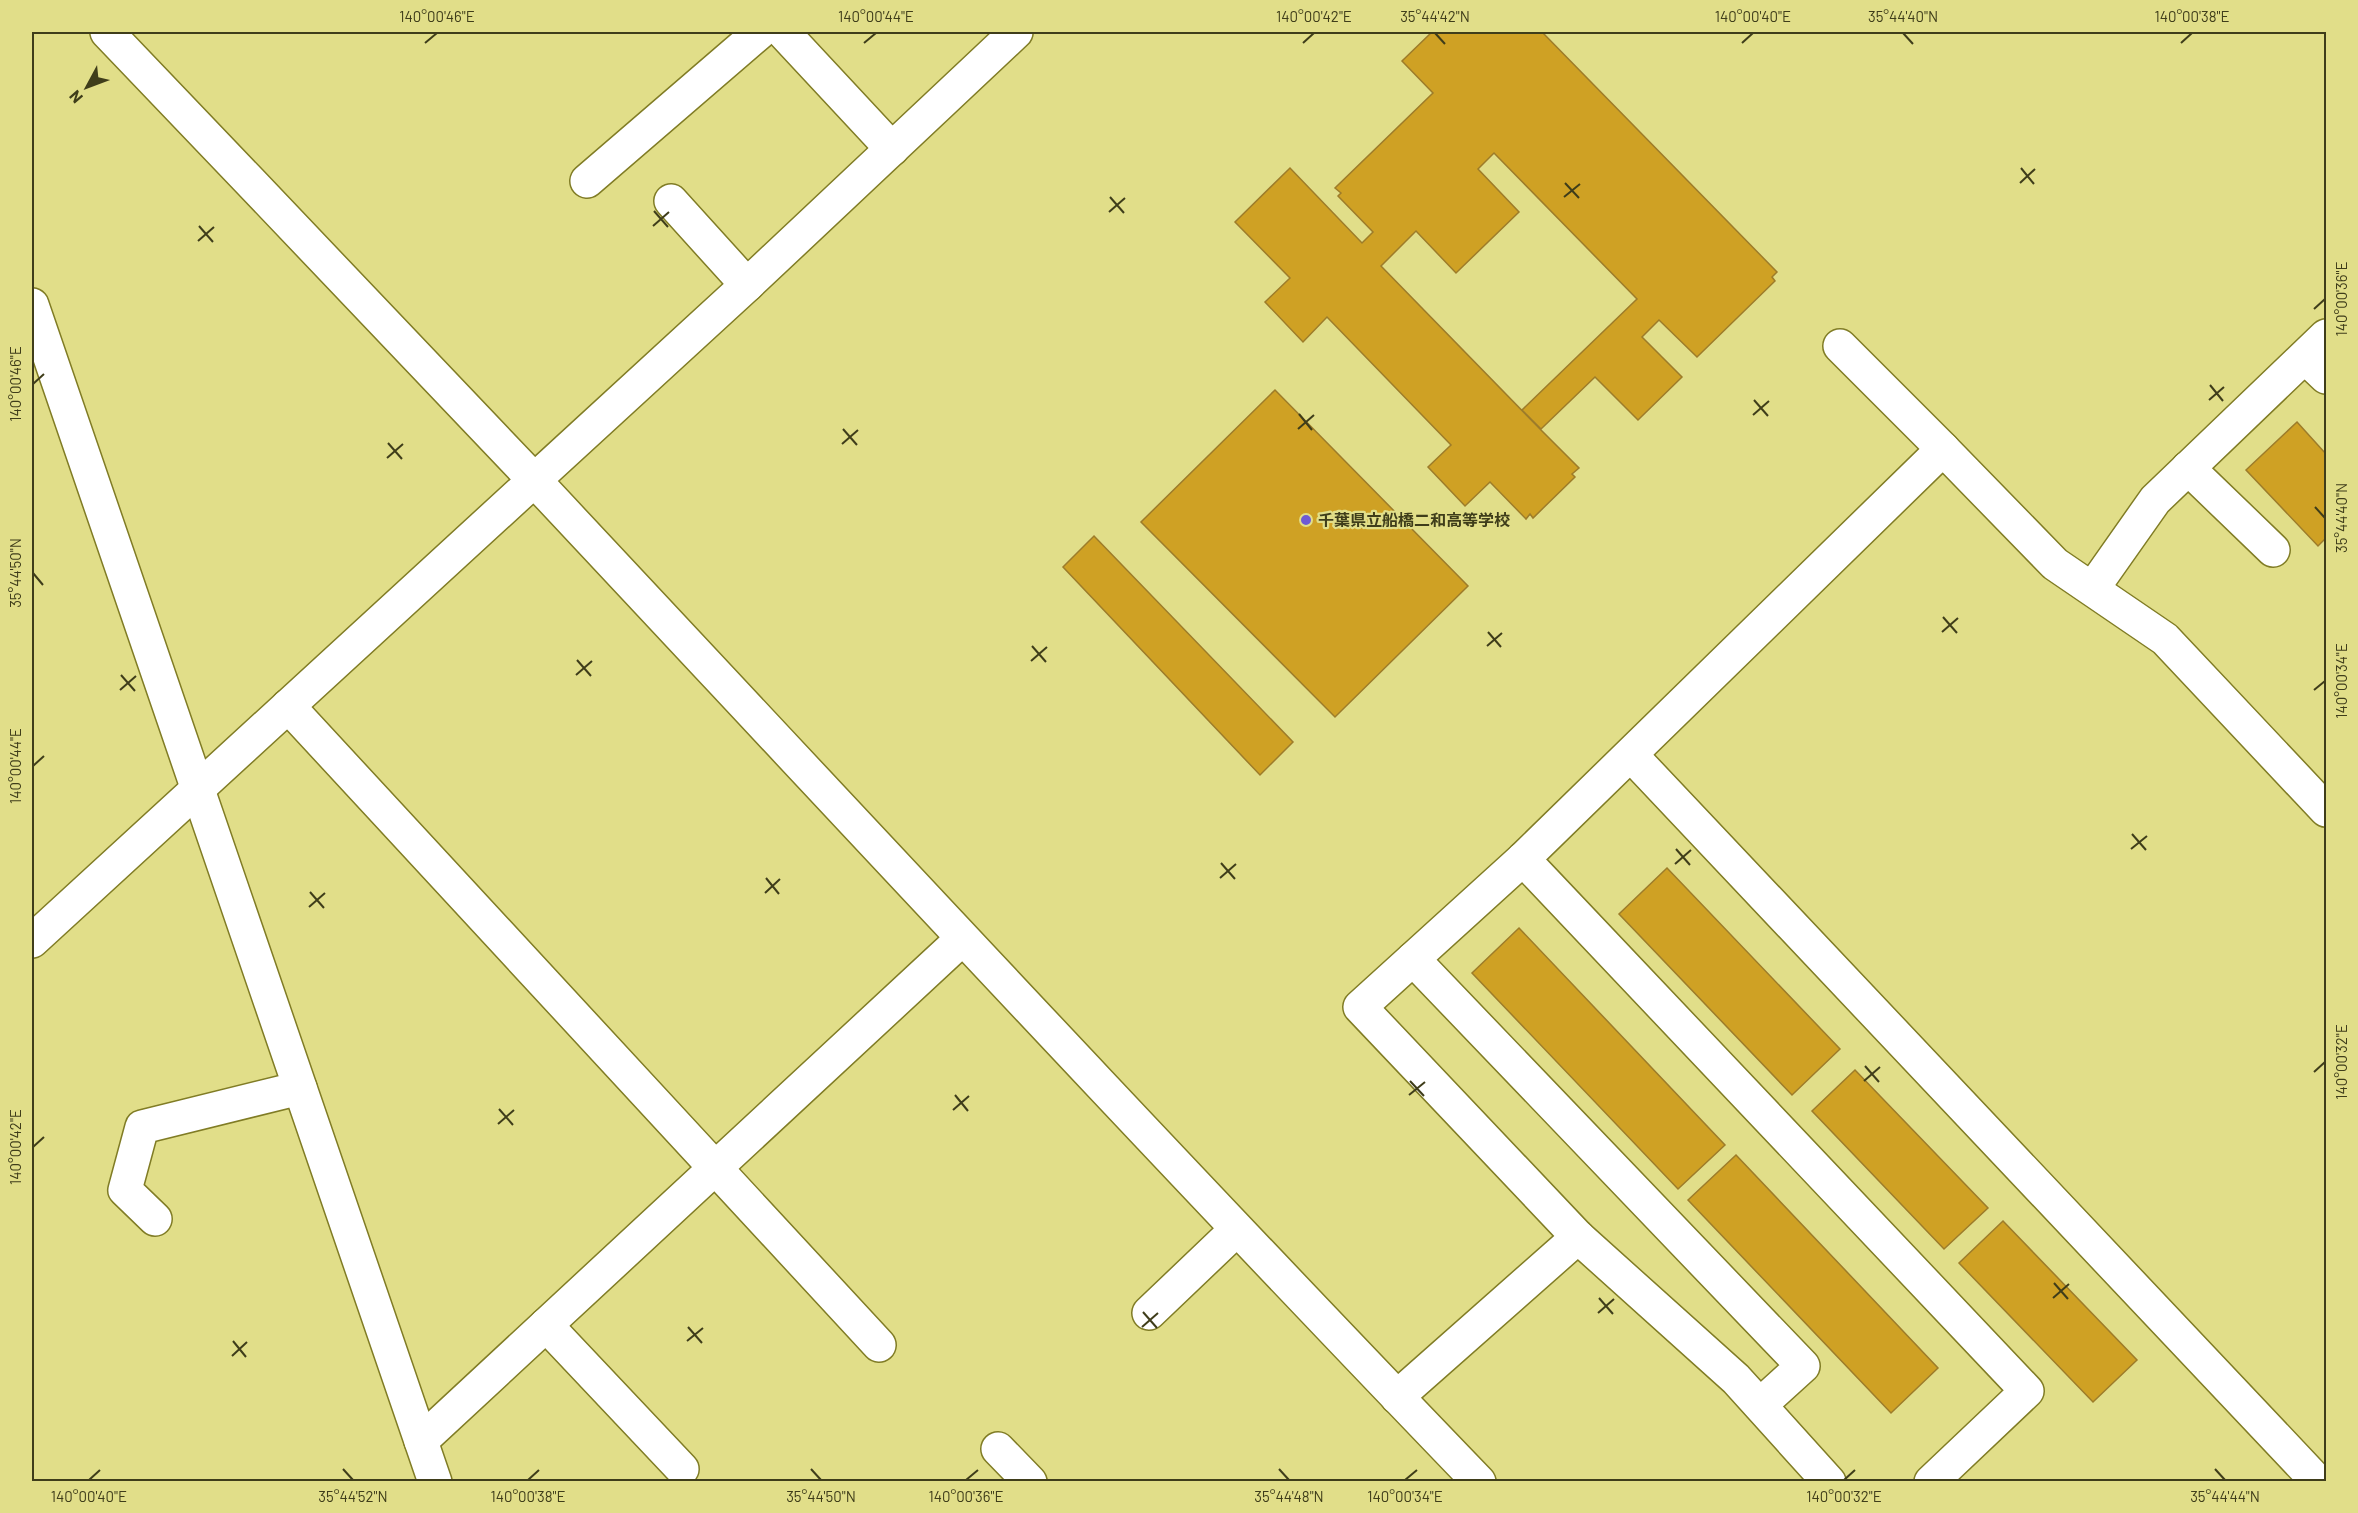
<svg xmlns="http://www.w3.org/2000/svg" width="2358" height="1513" font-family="Barlow,'Noto Sans JP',sans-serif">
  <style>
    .building { fill: #cfa124; stroke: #9d7c2a; stroke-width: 1.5 }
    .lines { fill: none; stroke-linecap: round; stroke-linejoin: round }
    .minor-casing { stroke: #807c25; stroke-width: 36 }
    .minor { stroke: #fff; stroke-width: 33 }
    .ticks { fill: none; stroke: #3f3d1a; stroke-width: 2 }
    .poi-dot { fill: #6e5ad4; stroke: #e1de89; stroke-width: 2 }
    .labels { text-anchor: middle; stroke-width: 4.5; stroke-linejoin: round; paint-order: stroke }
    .poi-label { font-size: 16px; font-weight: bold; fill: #3f3d1a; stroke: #e1de89; text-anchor: start }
    .neatline { fill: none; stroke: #3f3d1a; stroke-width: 2 }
    .ticks-label { font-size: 15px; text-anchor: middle; fill: #3f3d1a }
  </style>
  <rect width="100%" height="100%" fill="#e1de89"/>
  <g class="building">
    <polygon points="1432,32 1542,32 1777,272 1772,277 1775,281 1697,357 1659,320 1642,337 1682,377 1638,420 1595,377 1541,429 1522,410 1637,299 1494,153 1478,169 1519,212 1456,273 1416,231 1381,266 1541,430 1579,468 1572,474 1575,477 1533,518 1530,514 1526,519 1490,482 1465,506 1428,467 1451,445 1327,317 1303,342 1265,302 1290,278 1235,222 1290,168 1362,243 1373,232 1338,196 1341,193 1335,188 1433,93 1402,61"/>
    <polygon points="1275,390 1468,586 1335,717 1141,522"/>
    <polygon points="2297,422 2326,454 2326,538 2318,546 2246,470"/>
    <polygon points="1094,536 1293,742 1260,775 1063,567"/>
    <polygon points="1667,868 1840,1049 1792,1095 1619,914"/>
    <polygon points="1519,928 1725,1145 1678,1189 1472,973"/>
    <polygon points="1855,1070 1988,1208 1944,1249 1812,1111"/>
    <polygon points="1736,1155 1938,1368 1891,1413 1688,1200"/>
    <polygon points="2003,1221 2137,1360 2093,1402 1959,1263"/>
  </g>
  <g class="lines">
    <g class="minor-casing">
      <g id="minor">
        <path d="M107,32C250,182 394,331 536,482C849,816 1161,1152 1479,1482"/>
        <polyline points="783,32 892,149"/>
        <polyline points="587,181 760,32"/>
        <polyline points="671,201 747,285"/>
        <polyline points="32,305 435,1482"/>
        <polyline points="1840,346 1943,449"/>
        <polyline points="2305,357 2326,377"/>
        <polyline points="2188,468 2273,550"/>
        <polyline points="2093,588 2155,500 2326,336"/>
        <polyline points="288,706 879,1345"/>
        <polyline points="1631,755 2318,1482"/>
        <polyline points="1523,859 2027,1391 1931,1482"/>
        <polyline points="32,941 747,285 1016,32"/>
        <polyline points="1413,959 1803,1366 1760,1405"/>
        <polyline points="155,1219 125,1190 142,1127 300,1088"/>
        <polyline points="1149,1313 1236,1230"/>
        <polyline points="546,1325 682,1469"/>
        <polyline points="1397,1397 1578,1237"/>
        <polyline points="421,1441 962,939"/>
        <polyline points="998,1449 1030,1482"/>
        <polyline points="1829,1482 1736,1379 1578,1237 1360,1007 1523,859 1943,449 2055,564 2165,639 2326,810"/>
      </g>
    </g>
    <use href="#minor" class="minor"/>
  </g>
  <path class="ticks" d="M1435,33L1445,44M1903,33L1913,44M425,43L437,33M864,43L876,33M1303,43L1314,33M1742,43L1753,33M2181,43L2192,33M2021,168L2034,184M1565,183L1579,198M2020,183L2035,169M1110,197L1124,213M1564,197L1580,184M654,211L668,227M1109,212L1125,198M199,226L213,242M653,226L669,212M198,241L214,227M2314,309L2325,299M33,384L44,374M2210,385L2223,401M1754,400L1768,416M2209,400L2224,387M1299,414L1312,430M1753,415L1769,401M843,429L857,445M1298,429L1314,415M388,443L402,459M842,444L858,430M387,458L403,444M2315,507L2325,518M33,573L43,585M1943,617L1957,633M1488,632L1501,647M1942,632L1958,618M1032,646L1046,662M1487,646L1502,633M577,660L591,676M1031,661L1047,647M121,675L135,691M576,675L592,661M120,690L136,676M2314,690L2325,681M33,766L44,756M2132,834L2146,850M1676,849L1690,865M2131,849L2147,836M1221,863L1235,879M1675,864L1691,850M766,878L779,894M1220,878L1236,864M310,892L324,908M765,893L780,879M309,907L325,893M1865,1066L1879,1082M2314,1072L2325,1062M1410,1081L1424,1096M1864,1081L1880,1067M955,1095L968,1111M1409,1095L1425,1082M499,1109L513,1125M953,1110L969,1096M498,1124L514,1110M33,1147L44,1137M2054,1283L2068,1299M1599,1298L1613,1314M2053,1298L2069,1284M1143,1312L1157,1328M1598,1313L1614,1299M688,1327L702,1343M1142,1327L1158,1313M233,1341L246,1357M687,1341L703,1328M232,1356L247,1342M343,1469L353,1480M811,1469L821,1480M1279,1469L1289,1480M2215,1469L2225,1480M89,1480L100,1470M528,1480L539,1470M966,1480L978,1470M1405,1480L1417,1470M1844,1480L1855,1470"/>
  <circle class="poi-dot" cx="1306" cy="520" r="6"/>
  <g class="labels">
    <g class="poi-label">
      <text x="1318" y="526">千葉県立船橋二和高等学校</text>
    </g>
  </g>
  <rect width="2358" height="1513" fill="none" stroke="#e1de89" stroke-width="66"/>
  <g transform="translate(87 87) rotate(229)" stroke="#e1de89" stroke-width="4.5" paint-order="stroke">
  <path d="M0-4.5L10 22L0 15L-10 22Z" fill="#3f3d1a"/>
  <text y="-9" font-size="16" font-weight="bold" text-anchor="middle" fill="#3f3d1a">N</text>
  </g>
  <rect x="33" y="33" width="2292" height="1447" class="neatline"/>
  <g class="ticks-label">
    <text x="437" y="22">140°00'46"E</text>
    <text x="876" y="22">140°00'44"E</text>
    <text x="1314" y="22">140°00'42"E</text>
    <text x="1435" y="22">35°44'42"N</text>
    <text x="1753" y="22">140°00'40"E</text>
    <text x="1903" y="22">35°44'40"N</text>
    <text x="2192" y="22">140°00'38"E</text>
    <text transform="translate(2342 299) rotate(-90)" y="5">140°00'36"E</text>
    <text transform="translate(16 384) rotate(-90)" y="5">140°00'46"E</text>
    <text transform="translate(2342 518) rotate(-90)" y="5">35°44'40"N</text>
    <text transform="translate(16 573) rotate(-90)" y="5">35°44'50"N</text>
    <text transform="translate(2342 681) rotate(-90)" y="5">140°00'34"E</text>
    <text transform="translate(16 766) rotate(-90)" y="5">140°00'44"E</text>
    <text transform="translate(2342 1062) rotate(-90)" y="5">140°00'32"E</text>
    <text transform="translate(16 1147) rotate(-90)" y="5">140°00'42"E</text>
    <text x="89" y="1502">140°00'40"E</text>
    <text x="353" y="1502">35°44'52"N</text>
    <text x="528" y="1502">140°00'38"E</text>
    <text x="821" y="1502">35°44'50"N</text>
    <text x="966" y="1502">140°00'36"E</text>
    <text x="1289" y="1502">35°44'48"N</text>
    <text x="1405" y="1502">140°00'34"E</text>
    <text x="1844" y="1502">140°00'32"E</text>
    <text x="2225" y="1502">35°44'44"N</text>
  </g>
</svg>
